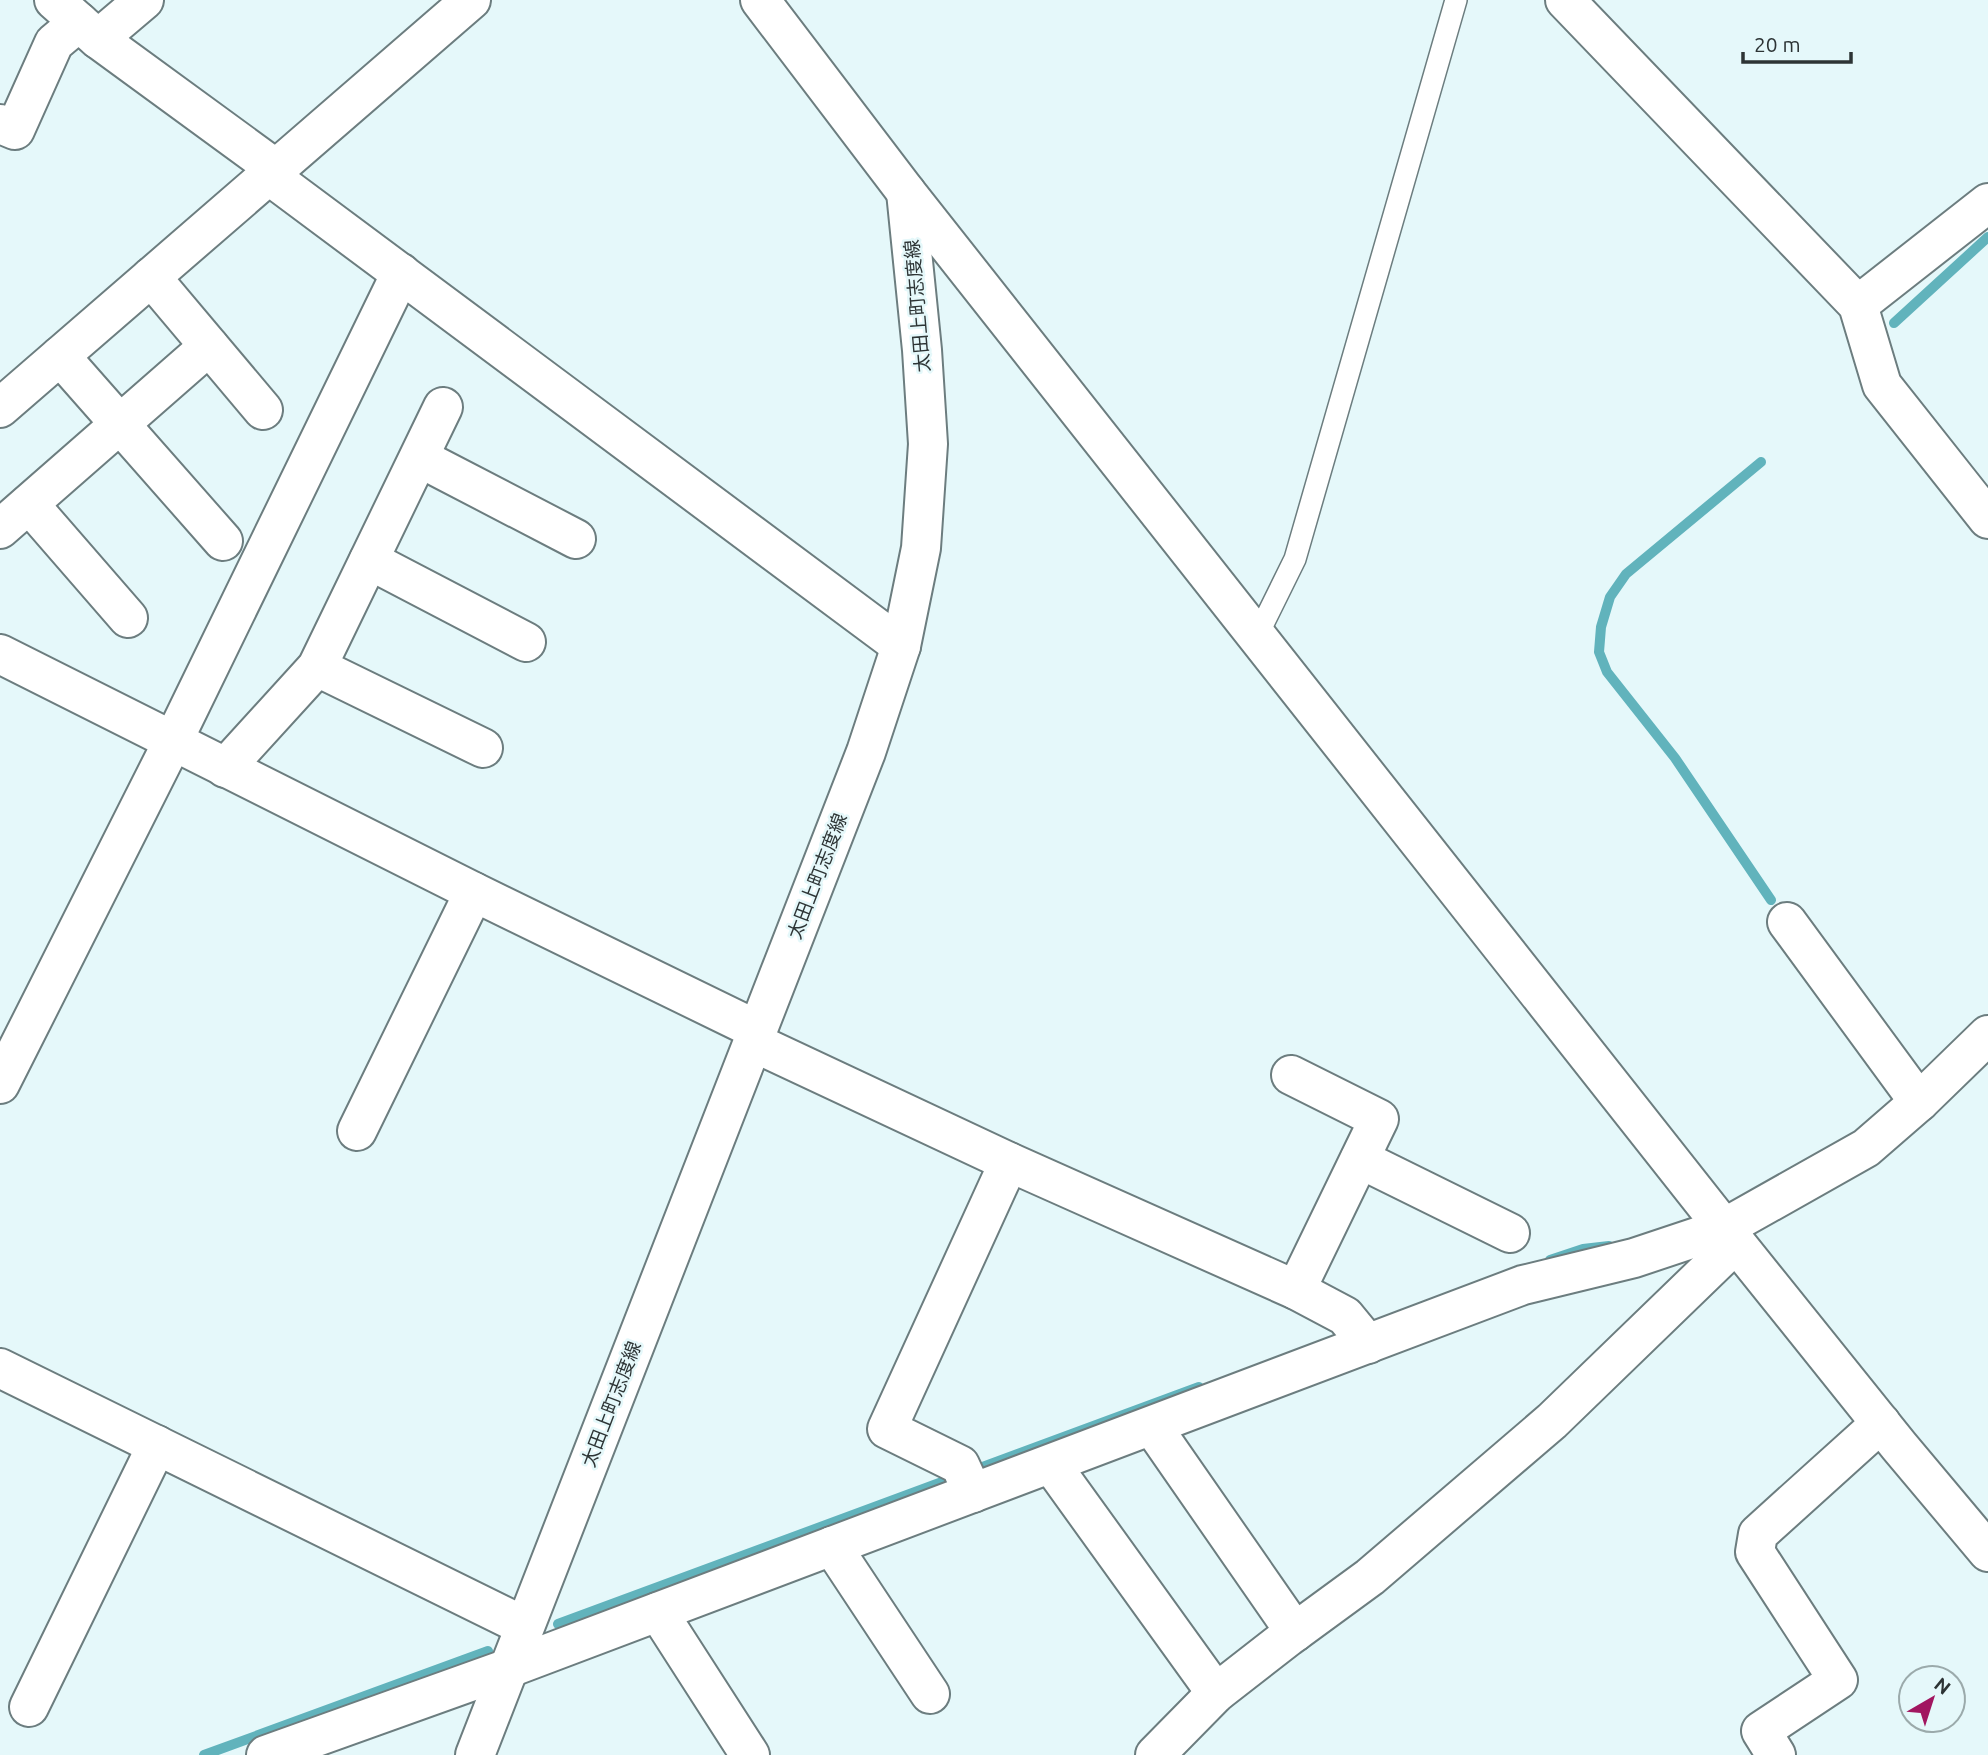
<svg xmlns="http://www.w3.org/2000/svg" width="1988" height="1755" font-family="Ubuntu,'Noto Sans JP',sans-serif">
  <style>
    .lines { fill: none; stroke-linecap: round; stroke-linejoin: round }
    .stream { stroke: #61b3bc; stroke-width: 10 }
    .lane-casing { stroke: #6c7d7f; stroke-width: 24 }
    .street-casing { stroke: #6c7d7f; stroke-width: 42 }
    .secondary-casing { stroke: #6c7d7f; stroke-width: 42 }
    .lane { stroke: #fff; stroke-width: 21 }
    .street { stroke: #fff; stroke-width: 38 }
    .secondary { stroke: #fff; stroke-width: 38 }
    .labels { text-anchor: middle; stroke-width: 5; stroke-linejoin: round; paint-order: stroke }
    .street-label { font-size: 19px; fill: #2d3435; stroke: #e5f8fa }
  </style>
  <rect width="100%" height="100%" fill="#e5f8fa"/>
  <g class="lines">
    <g class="stream">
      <polyline points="1894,323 1988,237"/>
      <polyline points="1761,462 1626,574 1610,597 1601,627 1599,652 1607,672 1675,758 1771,900"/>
      <polyline points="1550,1260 1583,1249 1609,1246"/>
      <polyline points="558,1624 1199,1387"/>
      <polyline points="204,1755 488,1651"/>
    </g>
    <g class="lane-casing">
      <polyline id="lane" points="1257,636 1295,559 1456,0"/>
    </g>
    <g class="street-casing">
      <g id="street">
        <polyline points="54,0 98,39 276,169 282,185 901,646"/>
        <polyline points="1565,0 1858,305 1882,385 1988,519"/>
        <polyline points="98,39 144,0"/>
        <polyline points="0,124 15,130 54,43 79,22"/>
        <polyline points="151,277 263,410"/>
        <polyline points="1858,305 1988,203"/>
        <polyline points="60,356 223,541"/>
        <polyline points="0,408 471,0"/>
        <polyline points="420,458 576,539"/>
        <polyline points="29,504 128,618"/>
        <polyline points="0,529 209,346"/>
        <polyline points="369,560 526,642"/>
        <polyline points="0,654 474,892 757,1030"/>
        <polyline points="317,667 483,748"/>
        <polyline points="225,768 317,667 443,407"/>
        <polyline points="1787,922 1919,1102"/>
        <polyline points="753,1042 1009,1162 1296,1290"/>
        <polyline points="1291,1075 1379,1119 1296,1290 1345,1316 1368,1344"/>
        <polyline points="0,1084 173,741 401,273"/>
        <polyline points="357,1131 474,892"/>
        <polyline points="1360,1159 1510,1233"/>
        <polyline points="0,1368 524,1626"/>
        <polyline points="1152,1426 1295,1632"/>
        <polyline points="1051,1464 1216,1693"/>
        <polyline points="973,1493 960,1465 887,1429 1009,1162"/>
        <polyline points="832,1546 930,1694"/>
        <polyline points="658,1612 750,1755"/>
        <polyline points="29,1707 157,1445"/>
        <polyline points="266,1755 509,1668 1523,1285 1634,1258 1724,1228 1866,1148 1919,1102 1988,1035"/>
        <polyline points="1155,1755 1216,1693 1288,1637 1370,1577 1552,1421 1736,1243"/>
        <polyline points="1776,1755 1761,1731 1838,1680 1755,1552 1758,1534 1881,1423"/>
      </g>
    </g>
    <g class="secondary-casing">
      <g id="secondary">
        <polyline points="760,0 906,192 1724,1228 1899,1446 1988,1552"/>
        <polyline points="475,1755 866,752 901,646 921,548 928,444 922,350 906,192"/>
      </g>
    </g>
    <use href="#lane" class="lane"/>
    <use href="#street" class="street"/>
    <use href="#secondary" class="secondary"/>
  </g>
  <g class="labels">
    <g class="street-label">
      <text transform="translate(917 306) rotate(-95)" y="7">太田上町志度線</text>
      <text transform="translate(817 876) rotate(-69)" y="7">太田上町志度線</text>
      <text transform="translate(611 1404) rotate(-69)" y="7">太田上町志度線</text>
    </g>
  </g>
  <g transform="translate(1932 1699) rotate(39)"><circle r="33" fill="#e5f8fa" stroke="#9baaab" stroke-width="2"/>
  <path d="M0-5L12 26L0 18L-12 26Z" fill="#a11660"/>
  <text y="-10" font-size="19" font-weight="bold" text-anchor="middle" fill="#2d3435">N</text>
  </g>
  <path d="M1743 52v10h108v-10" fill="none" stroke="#2d3435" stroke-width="3.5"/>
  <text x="1754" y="52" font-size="21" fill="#2d3435" stroke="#e5f8fa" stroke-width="5" paint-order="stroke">20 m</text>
</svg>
